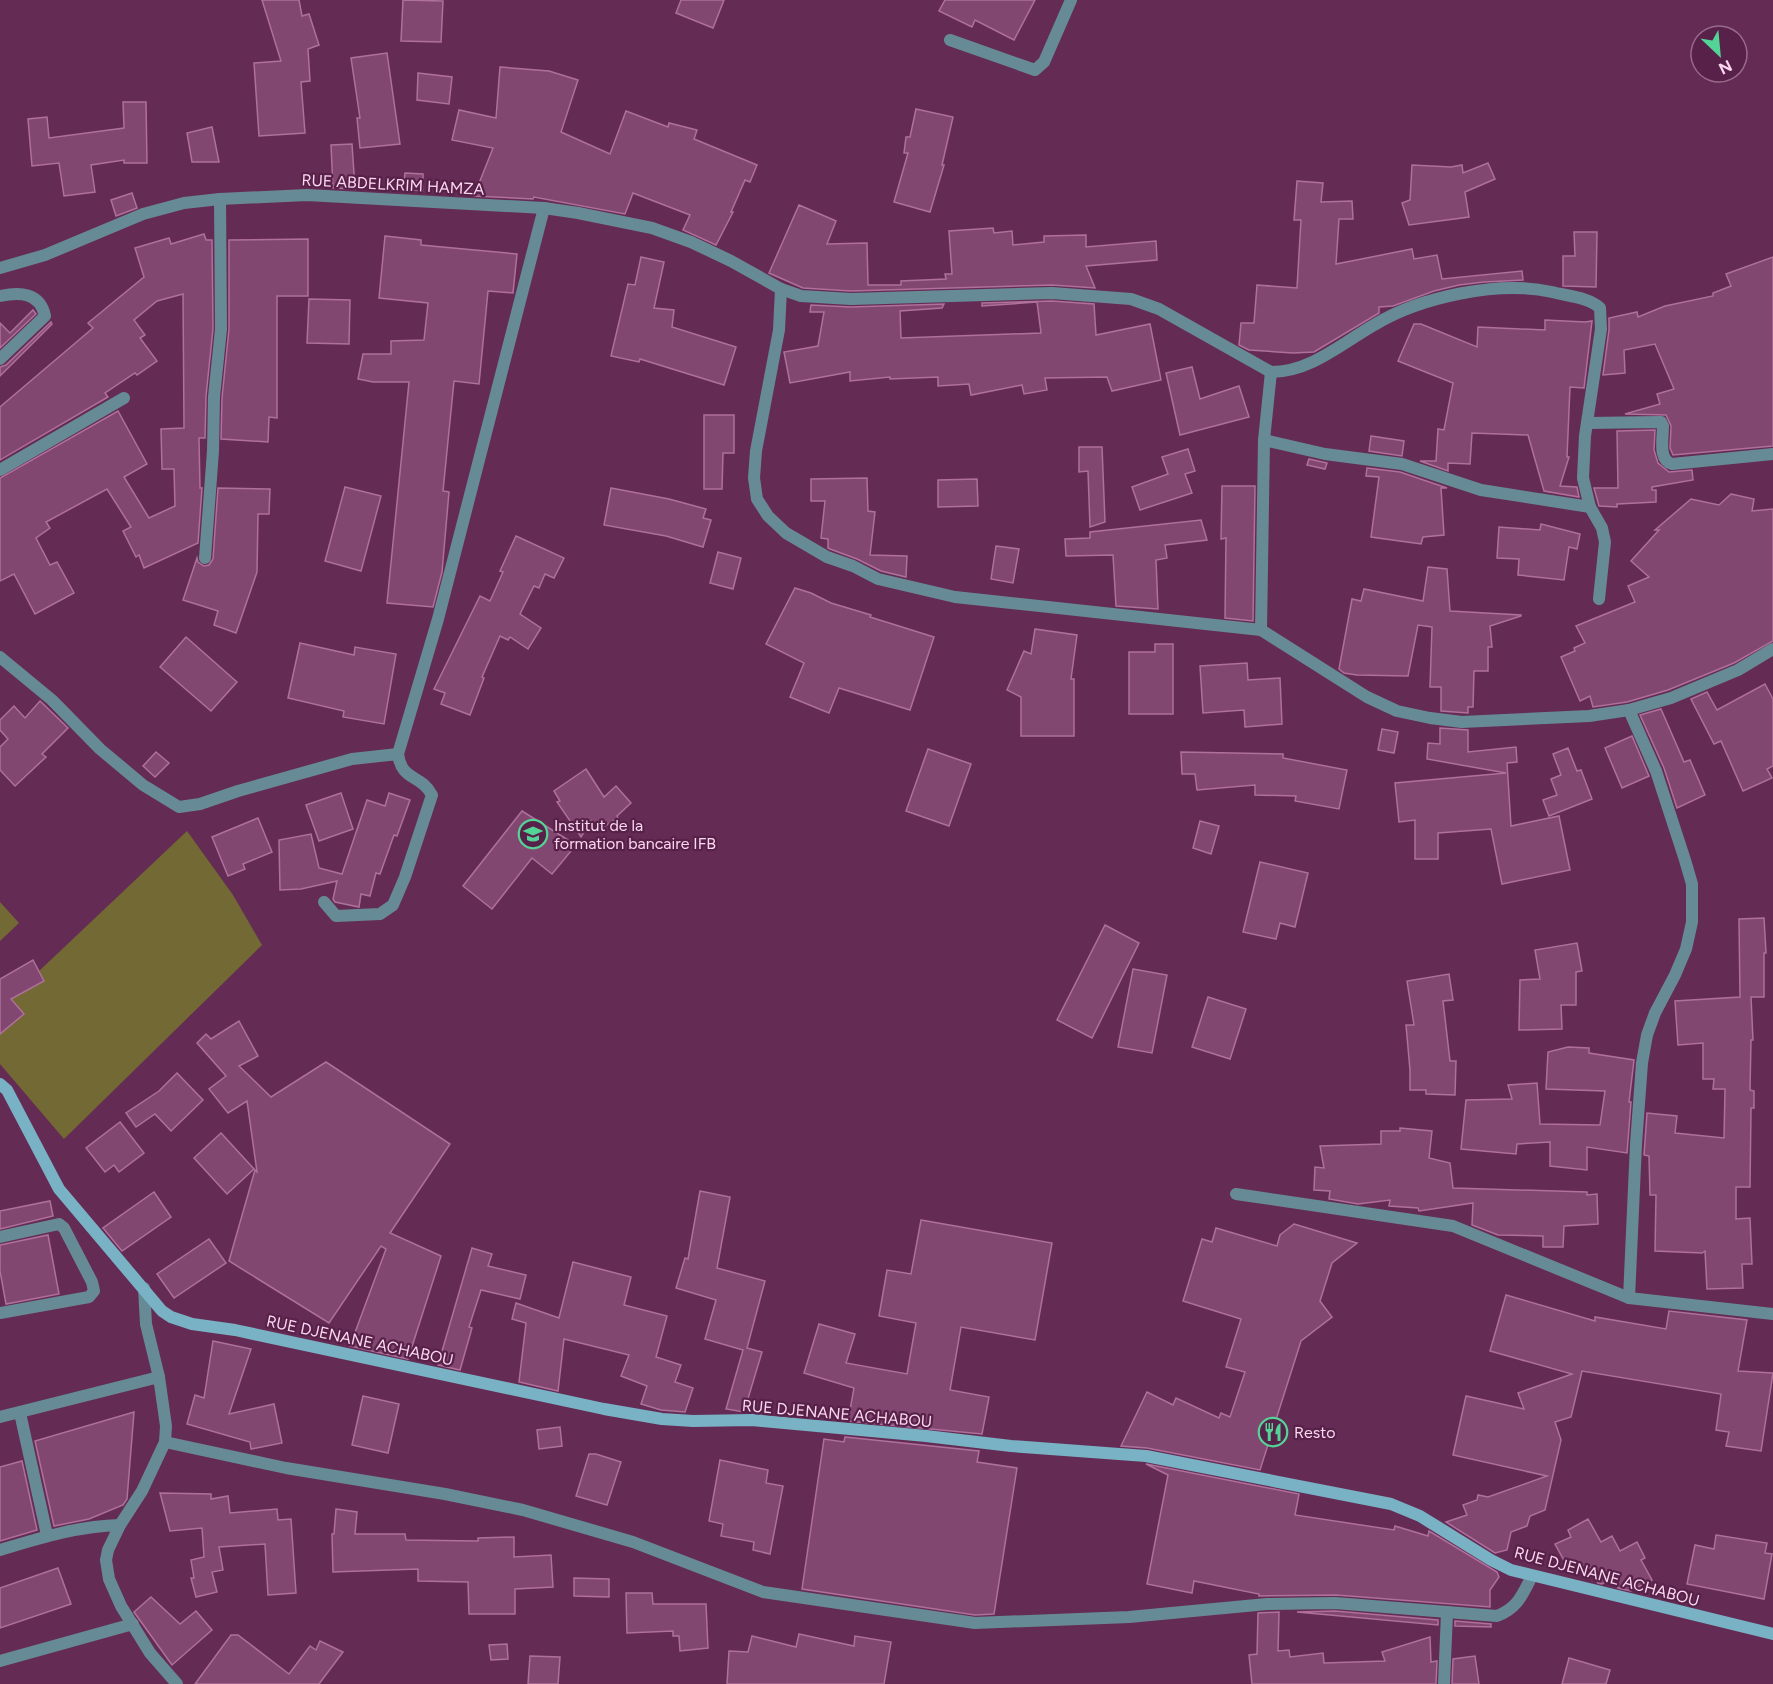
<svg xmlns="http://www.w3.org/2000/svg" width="1773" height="1684" font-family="Figtree,sans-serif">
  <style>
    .green { fill: #736934 }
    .building { fill: #824770; stroke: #af709b; stroke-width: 1.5 }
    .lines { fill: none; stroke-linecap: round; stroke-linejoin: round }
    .minor { stroke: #678b96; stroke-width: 12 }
    .tertiary { stroke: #678b96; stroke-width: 12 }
    .secondary { stroke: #78b2c4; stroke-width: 12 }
    .labels { text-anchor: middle; stroke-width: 4.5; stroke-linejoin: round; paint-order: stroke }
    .street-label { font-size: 16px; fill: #fbd8ef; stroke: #582149 }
    .poi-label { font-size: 16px; fill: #fbd8ef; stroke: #582149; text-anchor: start }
  </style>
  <rect width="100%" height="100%" fill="#642c54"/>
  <g class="green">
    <polygon points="187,831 233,895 262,945 64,1139 0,1064 0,1008"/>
    <polygon points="0,902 19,923 0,941"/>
  </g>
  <g class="building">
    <polygon points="262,0 299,0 302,16 309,14 319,45 308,49 310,81 301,82 305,133 259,136 254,63 281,61"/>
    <polygon points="403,0 443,1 441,42 401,41"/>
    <polygon points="681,0 724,0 713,28 676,13"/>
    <polygon points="945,0 1035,0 1014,40 975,20 972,27 939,11"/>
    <polygon points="387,53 400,144 360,148 357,118 360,118 351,58"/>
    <polygon points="500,67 549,71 578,80 561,132 610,154 626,111 668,127 669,123 697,130 694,139 757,165 750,182 745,180 731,212 733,212 716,245 683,230 690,215 633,193 625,214 534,197 533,199 474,196 493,148 452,140 459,110 496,118"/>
    <polygon points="418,73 452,77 449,104 417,100"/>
    <polygon points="123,102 146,102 147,163 124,163 124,160 91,165 95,192 64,196 59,163 32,166 28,119 47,117 49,138 124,128"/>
    <polygon points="916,109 953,117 942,165 944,165 930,212 894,202 908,153 904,153 906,137 910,137"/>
    <polygon points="212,127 219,162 192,162 187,133"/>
    <polygon points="352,144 355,189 333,188 331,145"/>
    <polygon points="1488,163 1495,179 1465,192 1469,217 1409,225 1402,203 1410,200 1412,165 1451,167 1462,165 1463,173"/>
    <polygon points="405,173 423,174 423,191 403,189"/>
    <polygon points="1297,181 1323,183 1321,202 1352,201 1353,219 1339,219 1336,264 1412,249 1414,259 1437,255 1442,279 1522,271 1523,280 1484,282 1459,285 1434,291 1393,306 1379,307 1379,313 1314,352 1293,353 1249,350 1239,345 1241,323 1254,323 1257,285 1297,288 1301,220 1294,220"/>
    <polygon points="132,193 137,208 116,216 111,200"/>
    <polygon points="799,205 836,221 827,244 867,243 868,285 901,285 901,281 946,279 945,274 952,274 949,231 993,228 994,233 1012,231 1013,245 1044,242 1044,236 1086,235 1086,247 1156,241 1157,260 1086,266 1095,288 1052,285 851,291 803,288 769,273"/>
    <polygon points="1574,232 1597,232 1596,287 1563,286 1563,256 1575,256"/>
    <polygon points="204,234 206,240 212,240 213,329 206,396 205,438 199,438 200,488 202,488 198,543 144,568 139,555 136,557 123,531 131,527 107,489 46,522 50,528 36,538 50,565 57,562 74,593 35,614 14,574 0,581 0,478 118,411 147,464 124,477 149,518 175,506 174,469 162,469 161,429 184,428 183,294 157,301 134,320 145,335 140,338 157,361 137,375 135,373 105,393 108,397 0,460 0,407 93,328 88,323 144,277 135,248 169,238 171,244"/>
    <polygon points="385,236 421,240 421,245 517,254 513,293 488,291 479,384 454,381 443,491 449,492 442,572 433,607 387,603 409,382 373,382 358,379 363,354 391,354 391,341 424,340 428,303 379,298"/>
    <polygon points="308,239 308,296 277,296 277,418 269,417 268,442 221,439 222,398 229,329 229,240"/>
    <polygon points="641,257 664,262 654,308 674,310 672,327 736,347 724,385 640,359 639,362 611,356 628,284 635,285"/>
    <polygon points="1773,257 1773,446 1673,455 1670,448 1671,426 1666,415 1625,414 1660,404 1657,394 1674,389 1655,344 1624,350 1625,373 1603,375 1609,330 1609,318 1637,312 1638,317 1665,306 1713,296 1713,293 1731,286 1726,274"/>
    <polygon points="309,299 350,300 349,344 307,343"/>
    <polygon points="1052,301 1094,304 1096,335 1150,324 1161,380 1112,391 1107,377 1045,378 1047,390 1024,394 1022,385 971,395 969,384 938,386 938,377 890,379 890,377 850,381 850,372 790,383 784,352 818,346 824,312 810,312 811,305 851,307 944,304 942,308 900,311 901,338 1041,333 1037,302 982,306 982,303"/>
    <polygon points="33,310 36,314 0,348 0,323 10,333"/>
    <polygon points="1545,320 1585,322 1592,321 1584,388 1570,387 1567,457 1569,457 1560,486 1577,487 1579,497 1544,491 1528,435 1472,433 1470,464 1448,463 1448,471 1420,461 1436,461 1438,429 1444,430 1453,383 1398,361 1414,324 1421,324 1477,347 1478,327 1545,330"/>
    <polygon points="51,322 52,324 0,376 0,367 6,365"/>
    <polygon points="1192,367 1200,399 1239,386 1249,417 1180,435 1166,373"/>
    <polygon points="704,415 734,415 734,453 723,453 722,489 704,489"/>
    <polygon points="1655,430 1654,450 1658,463 1669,472 1692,470 1693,480 1652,487 1652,490 1656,490 1656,502 1617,504 1617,507 1599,506 1594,488 1618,488 1617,431"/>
    <polygon points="1371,436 1404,441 1402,456 1369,451"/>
    <polygon points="1079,447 1102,447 1105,522 1090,527 1088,471 1079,472"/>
    <polygon points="1188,449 1195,471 1185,474 1192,493 1140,510 1132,487 1168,474 1162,457"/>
    <polygon points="1309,459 1327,463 1325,469 1307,465"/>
    <polygon points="1367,468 1400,472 1447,488 1441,488 1444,535 1423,537 1421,544 1371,537 1379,477 1366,476"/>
    <polygon points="867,478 868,511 875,512 870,555 907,556 906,577 881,571 857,559 830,549 828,548 828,539 821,538 825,501 811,501 811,479"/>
    <polygon points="977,479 978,506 938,507 938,480"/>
    <polygon points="1222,486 1255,486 1253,621 1225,618 1226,538 1221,539"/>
    <polygon points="345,487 381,496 361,571 325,561"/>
    <polygon points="218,488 270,489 269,514 258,514 257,572 236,633 214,625 218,611 183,600 197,558 198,562 204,566 209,565 213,559"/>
    <polygon points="611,488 669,499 706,509 703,518 711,520 703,547 666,536 604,525"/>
    <polygon points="1731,494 1754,499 1752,511 1773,509 1773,641 1734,663 1668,690 1627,702 1593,707 1590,696 1580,701 1561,657 1575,651 1574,648 1585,643 1576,626 1635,602 1628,586 1649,577 1631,561 1659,530 1655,530 1691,499 1719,505"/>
    <polygon points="1201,520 1207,540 1165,545 1167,558 1156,560 1158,609 1116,606 1113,555 1066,556 1065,539 1090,538 1090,532"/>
    <polygon points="1541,524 1580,534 1577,549 1569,547 1564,580 1518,575 1519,559 1497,558 1499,527 1540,530"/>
    <polygon points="516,536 564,558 554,578 545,574 539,588 534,586 520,614 541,628 528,649 510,637 508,640 500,636 482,677 484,678 470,715 441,704 445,693 434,689 480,596 490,601 503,572 500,571"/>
    <polygon points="996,546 1019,549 1013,583 991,579"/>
    <polygon points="718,552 741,558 733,589 710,583"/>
    <polygon points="1428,567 1447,569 1450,611 1521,615 1521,616 1490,626 1492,647 1488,647 1488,671 1474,671 1473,707 1468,707 1468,713 1441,711 1441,687 1430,687 1432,627 1418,625 1408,676 1357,675 1344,673 1339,669 1352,599 1361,601 1364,589 1423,601"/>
    <polygon points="795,588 811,593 831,603 871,615 870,617 934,637 910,710 839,688 829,713 790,697 804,663 766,644"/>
    <polygon points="1035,629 1077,635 1071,679 1074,679 1074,736 1021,736 1021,697 1007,690 1024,651 1031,654"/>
    <polygon points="186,637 237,682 211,711 160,667"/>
    <polygon points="300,643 354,655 355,647 396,654 384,724 343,717 344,711 288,698"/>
    <polygon points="1155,644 1173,644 1173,714 1129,714 1129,652 1155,652"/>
    <polygon points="1247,663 1248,680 1280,678 1282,724 1245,727 1244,710 1203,713 1200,666"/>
    <polygon points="1765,684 1773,699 1773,766 1767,769 1772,778 1743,791 1721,741 1714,744 1691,699 1707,692 1717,710"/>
    <polygon points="40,701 68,728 42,754 46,757 15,786 0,770 0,747 8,739 0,730 0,720 14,706 25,718"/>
    <polygon points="1661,709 1684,762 1690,760 1705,795 1677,808 1664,768 1640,715"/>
    <polygon points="1440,728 1468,730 1468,752 1516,747 1517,762 1507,763 1511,826 1559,816 1570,870 1502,884 1491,829 1438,833 1438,859 1415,859 1415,820 1399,822 1395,783 1506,773 1427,759 1428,743 1440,744"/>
    <polygon points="1382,729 1398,732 1394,753 1378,750"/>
    <polygon points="1632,736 1649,776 1622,788 1605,748"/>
    <polygon points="1568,748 1577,771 1581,770 1592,799 1549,816 1543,800 1557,795 1551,779 1561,775 1553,754"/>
    <polygon points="928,749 971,764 949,826 906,811"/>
    <polygon points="156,752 169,763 155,777 143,766"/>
    <polygon points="1181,752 1283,754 1283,758 1347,770 1339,809 1295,801 1296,796 1255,795 1255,785 1197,790 1195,774 1182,774"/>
    <polygon points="586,769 604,797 616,786 631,803 617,816 618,818 597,831 591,821 581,837 557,802 560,801 554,791"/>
    <polygon points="341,793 353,829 319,841 306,805"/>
    <polygon points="389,793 410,800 397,836 394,835 380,874 376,873 370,896 361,894 359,907 335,902 333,899 337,881 301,889 280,890 279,840 311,834 319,868 342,874 367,800 385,806"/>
    <polygon points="522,811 576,845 552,874 532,858 492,909 463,886"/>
    <polygon points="258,818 272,852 243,864 245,869 228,876 212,837"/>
    <polygon points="1200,821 1219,826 1211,854 1193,848"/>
    <polygon points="1260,862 1308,873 1295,927 1280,923 1276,939 1243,932"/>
    <polygon points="1764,918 1766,953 1764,953 1764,997 1751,997 1753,1040 1751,1040 1750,1090 1754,1091 1754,1108 1751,1108 1750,1187 1736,1187 1736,1219 1750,1218 1752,1264 1742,1264 1743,1288 1707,1289 1705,1251 1702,1253 1655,1251 1656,1195 1650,1195 1649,1156 1644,1155 1647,1113 1677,1116 1675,1133 1724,1138 1725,1089 1713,1089 1714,1079 1703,1079 1703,1043 1678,1045 1675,1001 1740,997 1739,919"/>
    <polygon points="1105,925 1139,943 1092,1038 1057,1020"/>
    <polygon points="1577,943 1582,971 1576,972 1576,1005 1561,1005 1562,1029 1519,1030 1520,980 1540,979 1535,950"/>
    <polygon points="33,960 44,981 11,999 24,1014 0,1034 0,979"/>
    <polygon points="1133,969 1167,975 1152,1053 1118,1047"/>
    <polygon points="1449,974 1453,1000 1443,1001 1450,1061 1456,1061 1455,1095 1426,1094 1426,1090 1410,1090 1410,1070 1406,1025 1414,1025 1407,981"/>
    <polygon points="1208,997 1246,1009 1230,1059 1192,1047"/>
    <polygon points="239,1021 258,1056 239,1066 271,1097 326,1062 450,1144 390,1233 441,1256 408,1359 350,1346 386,1249 381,1246 329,1323 229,1261 255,1170 257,1172 247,1101 228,1113 209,1089 226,1076 197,1043 206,1034 211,1039"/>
    <polygon points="1568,1047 1589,1048 1589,1053 1634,1060 1629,1102 1631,1102 1627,1153 1587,1147 1587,1170 1550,1166 1550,1142 1517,1144 1516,1154 1461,1149 1466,1100 1512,1099 1508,1085 1537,1083 1540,1124 1600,1125 1605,1091 1546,1089 1548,1052"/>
    <polygon points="177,1073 203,1100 171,1131 155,1114 136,1127 126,1113 159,1091"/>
    <polygon points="120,1122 144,1153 119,1172 114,1165 105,1172 86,1148"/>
    <polygon points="1400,1128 1432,1131 1429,1158 1450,1163 1453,1188 1587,1192 1587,1195 1597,1194 1598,1224 1564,1226 1563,1247 1543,1247 1543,1236 1498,1235 1472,1225 1473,1203 1419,1211 1418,1208 1389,1206 1390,1200 1358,1204 1329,1199 1330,1191 1314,1190 1315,1167 1324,1168 1320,1146 1381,1144 1381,1131 1400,1131"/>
    <polygon points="221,1133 254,1169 227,1194 194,1158"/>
    <polygon points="700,1191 730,1197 717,1268 765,1281 747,1348 762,1352 744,1412 726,1409 743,1350 705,1339 716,1300 676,1288 685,1258 688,1259"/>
    <polygon points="154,1192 171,1217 122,1251 103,1228"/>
    <polygon points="50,1201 53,1216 0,1229 0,1211"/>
    <polygon points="921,1220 1052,1243 1035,1340 961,1327 950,1390 989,1397 982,1434 848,1421 854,1388 804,1373 819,1324 855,1334 846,1363 907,1374 916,1323 879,1316 887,1270 911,1274"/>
    <polygon points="1294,1224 1357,1243 1332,1263 1320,1301 1332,1317 1301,1341 1260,1470 1147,1448 1121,1446 1147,1392 1173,1405 1176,1398 1219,1418 1221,1413 1230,1417 1245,1372 1226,1367 1241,1319 1183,1301 1202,1239 1212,1242 1216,1228 1277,1246 1280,1235"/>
    <polygon points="48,1235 59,1294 6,1304 0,1271 0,1245"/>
    <polygon points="209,1239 226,1263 174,1298 157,1274"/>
    <polygon points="472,1248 492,1254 488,1266 526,1275 520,1299 481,1290 469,1327 472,1328 460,1370 438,1365"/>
    <polygon points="573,1262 631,1277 624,1305 667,1316 656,1357 681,1365 675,1382 693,1388 685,1412 661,1410 641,1404 647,1386 621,1376 629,1355 564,1339 558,1391 519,1382 526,1323 512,1319 516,1303 559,1318"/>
    <polygon points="1506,1295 1595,1321 1595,1317 1666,1329 1669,1311 1747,1320 1738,1371 1773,1373 1761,1451 1726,1446 1729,1432 1716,1430 1721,1394 1582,1371 1571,1417 1555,1422 1561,1440 1545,1510 1530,1516 1527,1526 1511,1532 1507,1550 1495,1553 1446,1522 1467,1515 1463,1505 1477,1500 1478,1495 1488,1497 1547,1476 1453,1455 1466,1396 1524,1409 1518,1393 1572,1374 1490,1351"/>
    <polygon points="213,1341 251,1349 229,1414 274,1404 282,1443 251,1449 250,1442 187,1424 195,1395 204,1398"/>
    <polygon points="363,1396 399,1404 388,1453 352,1445"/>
    <polygon points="134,1412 127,1499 123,1505 89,1519 54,1526 35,1441"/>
    <polygon points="560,1427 562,1446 539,1449 537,1430"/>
    <polygon points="845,1437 979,1451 977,1462 1017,1468 994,1614 975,1615 802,1589 824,1439 844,1442"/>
    <polygon points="589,1454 596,1454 621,1462 607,1505 576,1496"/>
    <polygon points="720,1460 768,1470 766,1483 783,1486 770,1554 753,1550 754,1542 721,1536 723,1524 709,1521"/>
    <polygon points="22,1461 37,1530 0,1541 0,1467"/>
    <polygon points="1146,1464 1299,1494 1295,1515 1394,1530 1395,1526 1428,1536 1429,1531 1497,1572 1499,1577 1490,1590 1490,1607 1336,1595 1259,1596 1259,1594 1194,1581 1192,1593 1147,1584 1168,1475"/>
    <polygon points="160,1493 211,1494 211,1499 228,1496 230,1513 277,1509 278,1520 291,1519 296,1593 268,1595 265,1544 219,1547 223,1570 212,1572 217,1592 196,1597 191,1578 194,1578 191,1560 204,1557 202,1528 170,1531"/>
    <polygon points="336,1509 357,1512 355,1534 405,1534 406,1540 478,1541 478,1538 514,1537 514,1557 551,1555 553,1587 515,1589 515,1614 469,1614 468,1582 418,1581 418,1569 333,1572 332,1534 334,1534"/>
    <polygon points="1588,1519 1601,1542 1612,1536 1620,1551 1637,1542 1645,1558 1641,1560 1652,1580 1631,1591 1618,1588 1613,1578 1602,1584 1598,1583 1588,1564 1571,1573 1555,1544 1571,1537 1568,1530"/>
    <polygon points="1716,1535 1767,1543 1765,1553 1772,1554 1764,1599 1687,1584 1695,1545 1714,1549"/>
    <polygon points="58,1568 71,1604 0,1628 0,1588"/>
    <polygon points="574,1578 609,1579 609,1597 574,1596"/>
    <polygon points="626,1593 652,1593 653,1604 706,1604 708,1648 680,1651 679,1636 673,1636 673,1631 627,1633"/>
    <polygon points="151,1597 180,1624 196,1611 212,1630 172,1665 134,1612"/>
    <polygon points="1335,1611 1438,1620 1438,1625 1297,1612"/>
    <polygon points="1279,1612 1278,1651 1289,1650 1290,1657 1323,1653 1324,1663 1385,1661 1382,1652 1430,1637 1431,1662 1437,1661 1436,1684 1252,1684 1249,1655 1257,1654 1258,1613"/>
    <polygon points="1455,1621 1491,1624 1491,1627 1455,1626"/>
    <polygon points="799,1634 854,1646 855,1636 891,1642 884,1684 727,1684 729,1651 748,1652 752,1636 796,1647"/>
    <polygon points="231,1635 238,1635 289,1674 310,1646 316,1650 320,1641 343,1652 319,1684 195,1684"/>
    <polygon points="507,1644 508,1659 491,1660 489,1645"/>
    <polygon points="530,1656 560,1657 558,1684 528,1684"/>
    <polygon points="1475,1656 1479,1684 1452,1684 1453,1659"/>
    <polygon points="1569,1658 1610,1670 1606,1684 1562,1684"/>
  </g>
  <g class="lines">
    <g class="minor">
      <polyline points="950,40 1035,70 1044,62 1071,0"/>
      <path d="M781,289L801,296L851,299L1052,293L1131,299L1159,309L1271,372C1310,372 1341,344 1374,325C1420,297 1499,280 1552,292C1567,296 1588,297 1600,308L1601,329L1585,436L1583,478L1590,507L1602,528L1605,542L1599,599"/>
      <path d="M0,296C19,292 40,292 45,316L0,359"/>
      <path d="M1587,423L1661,422L1663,426C1663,439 1658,460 1672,464L1773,454"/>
      <polyline points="1264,440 1325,454 1402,464 1481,490 1590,507"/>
      <polyline points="0,470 124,398"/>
      <polyline points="205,558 213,451 214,397 221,329 220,199"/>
      <polyline points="1261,630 1264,440 1271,372"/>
      <path d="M0,657L52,700L100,749L143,785L179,807L200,804L238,791L352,759L398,754C402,782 420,773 432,795L405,877L393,905L380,914L336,916L324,902"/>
      <polyline points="1629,710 1656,771 1685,860 1692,884 1692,922 1686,949 1675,975 1655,1013 1647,1035 1642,1063 1636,1144 1629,1298"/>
      <polyline points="398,754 438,619 544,208"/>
      <polyline points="1236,1194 1453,1226 1629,1298 1773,1314"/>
      <polyline points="0,1237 59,1224 64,1228 92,1282 94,1291 89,1297 0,1313"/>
      <polyline points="20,1413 47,1535"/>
      <polyline points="0,1417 159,1377"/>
      <path d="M165,1442L286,1468L445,1494L523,1510L633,1542L763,1592L975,1623L1129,1617L1267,1604L1335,1603L1497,1616C1518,1608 1522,1595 1532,1576"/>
      <path d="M0,1550C40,1538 78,1526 120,1525"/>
      <polyline points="0,1661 133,1624"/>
      <polyline points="1444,1684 1447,1613"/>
    </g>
    <g class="tertiary">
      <polyline points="0,268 45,255 143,214 184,203 220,199 307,195 544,208 578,213 652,228 691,242 731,261 781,289 779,330 756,451 754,478 757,499 768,516 786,533 827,557 853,566 878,579 955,597 1261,630 1367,697 1397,711 1430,718 1462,722 1589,716 1629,710 1671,698 1738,670 1773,649"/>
      <polyline points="144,1288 146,1324 159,1377 166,1426 165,1442 142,1491 120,1525 108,1550 106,1560 109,1579 121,1606 150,1653 177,1684"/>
    </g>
    <polyline class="secondary" points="0,1084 7,1090 59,1189 162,1311 171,1317 192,1324 235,1330 604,1409 662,1419 693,1421 752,1420 926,1436 1011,1446 1146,1456 1391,1504 1420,1516 1491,1560 1511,1570 1773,1634"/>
  </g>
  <defs>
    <g id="school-ring" transform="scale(1.5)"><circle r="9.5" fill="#582149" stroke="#53d396" stroke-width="1.5"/><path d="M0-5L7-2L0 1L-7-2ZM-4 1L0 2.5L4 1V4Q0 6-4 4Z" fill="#53d396"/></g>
    <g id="restaurant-ring" transform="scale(1.5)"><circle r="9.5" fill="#582149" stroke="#53d396" stroke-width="1.5"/><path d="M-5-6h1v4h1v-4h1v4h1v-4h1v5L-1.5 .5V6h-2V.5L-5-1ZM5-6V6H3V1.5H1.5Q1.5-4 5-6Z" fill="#53d396"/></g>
  </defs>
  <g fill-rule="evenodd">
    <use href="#school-ring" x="533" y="834"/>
    <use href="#restaurant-ring" x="1273" y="1432"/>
  </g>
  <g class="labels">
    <g class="street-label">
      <text transform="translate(393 184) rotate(3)" y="6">RUE ABDELKRIM HAMZA</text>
      <text transform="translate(360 1340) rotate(12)" y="6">RUE DJENANE ACHABOU</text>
      <text transform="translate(837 1413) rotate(5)" y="6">RUE DJENANE ACHABOU</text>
      <text transform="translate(1607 1576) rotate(15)" y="6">RUE DJENANE ACHABOU</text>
    </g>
    <g class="poi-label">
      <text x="554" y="831">Institut de la<tspan x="554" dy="18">formation bancaire IFB</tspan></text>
      <text x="1294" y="1438">Resto</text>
    </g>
  </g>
  <g transform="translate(1719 54) rotate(154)"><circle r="28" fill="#582149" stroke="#996a8b" stroke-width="1.5"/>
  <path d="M0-4.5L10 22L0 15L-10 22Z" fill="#53d396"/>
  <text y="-9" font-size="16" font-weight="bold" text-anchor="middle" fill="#fbd8ef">N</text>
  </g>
</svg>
